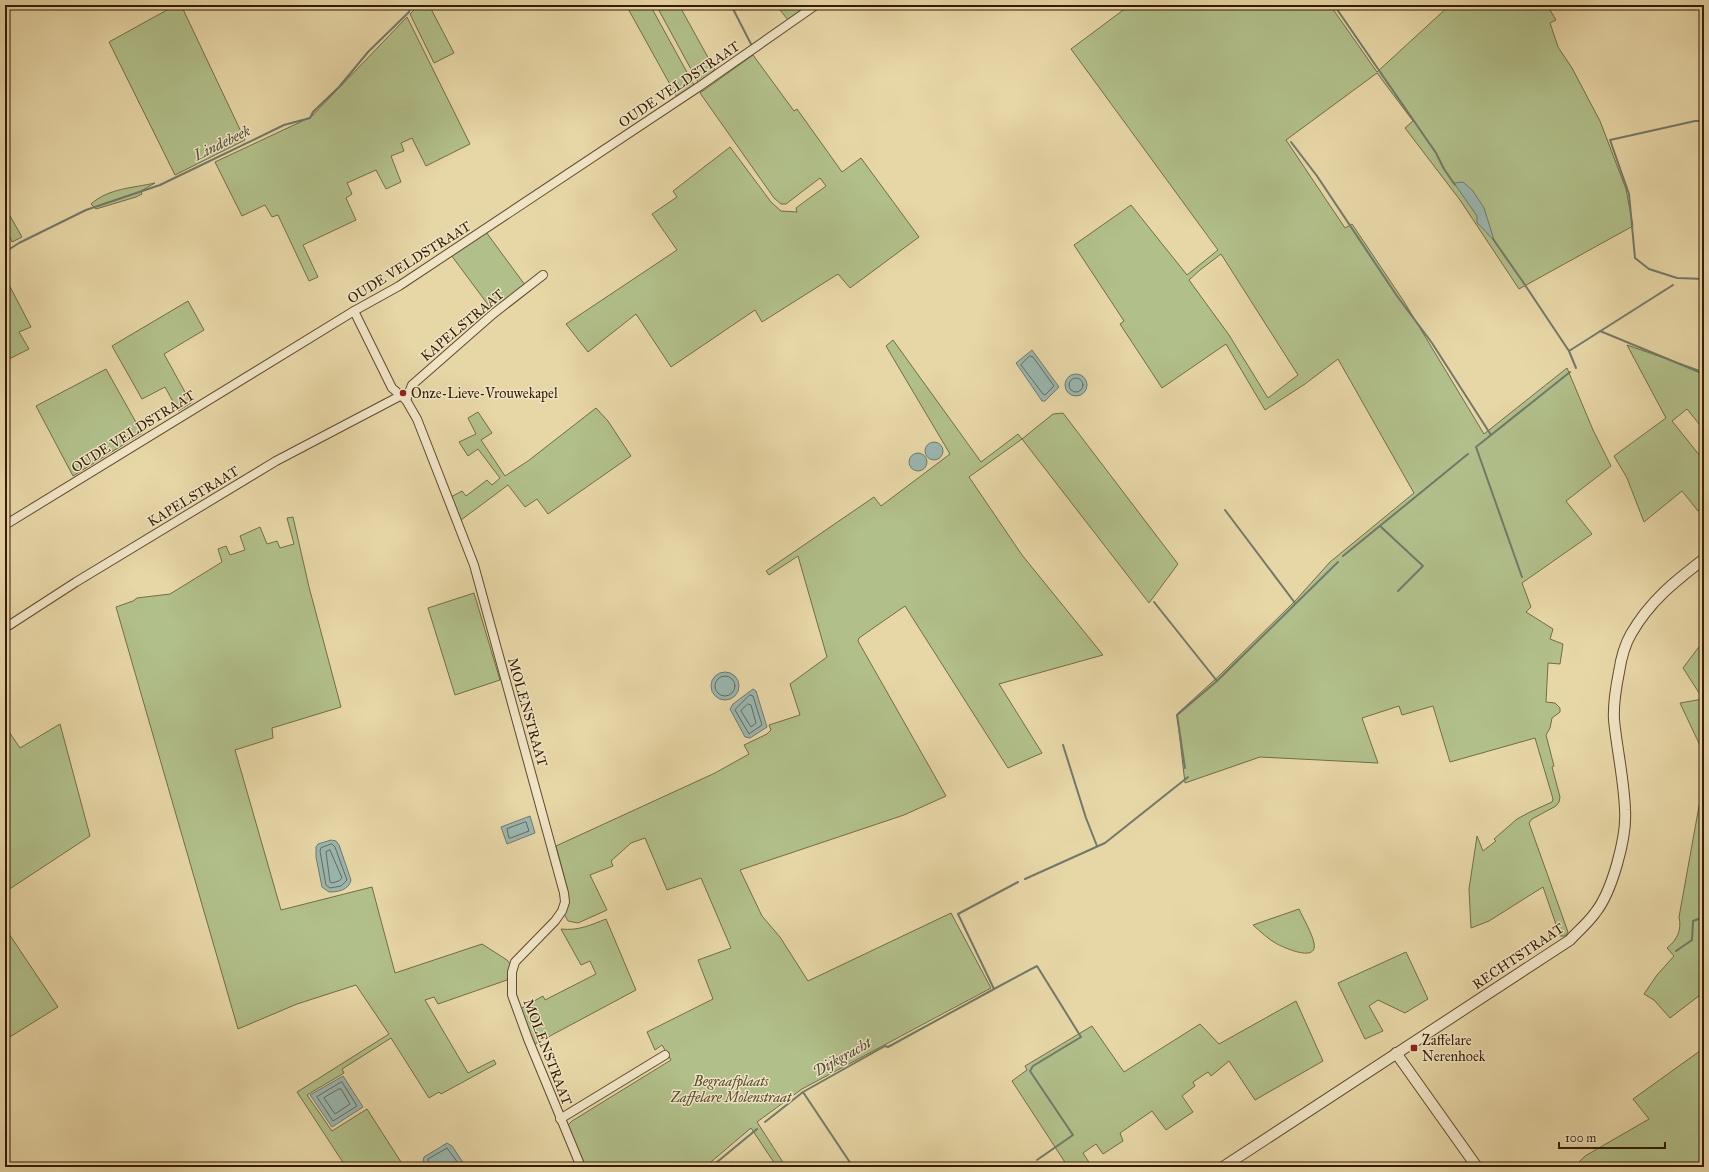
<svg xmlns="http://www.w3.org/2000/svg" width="1709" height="1172" font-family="'IM FELL Great Primer',serif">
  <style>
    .green { fill: #b1bf8a; stroke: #736d45; fill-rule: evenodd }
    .water { fill: #9ab7b1; stroke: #72796a }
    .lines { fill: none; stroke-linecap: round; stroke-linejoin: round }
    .shore { stroke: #686958; stroke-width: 1 }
    .stream { stroke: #72796a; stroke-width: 2 }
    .minor-casing { stroke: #624a2a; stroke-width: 10 }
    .tertiary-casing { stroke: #624a2a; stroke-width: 12 }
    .minor { stroke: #efe4c5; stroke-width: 8 }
    .tertiary { stroke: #efe4c5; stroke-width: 10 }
    .poi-dot { fill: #8f2418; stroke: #efe4c5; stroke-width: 1.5 }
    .labels { text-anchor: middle; stroke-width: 3; stroke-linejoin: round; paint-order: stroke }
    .street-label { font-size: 14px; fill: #351b00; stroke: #efe4c5 }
    .poi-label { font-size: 14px; fill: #351b00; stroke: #efe4c5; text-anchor: start }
    .park-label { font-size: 14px; font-style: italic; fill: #5a4c29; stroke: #efe4c5 }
    .water-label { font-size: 15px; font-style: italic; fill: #534a35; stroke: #efe4c5 }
  </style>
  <rect width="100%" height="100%" fill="#e7d6a6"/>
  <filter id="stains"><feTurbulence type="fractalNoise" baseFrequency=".005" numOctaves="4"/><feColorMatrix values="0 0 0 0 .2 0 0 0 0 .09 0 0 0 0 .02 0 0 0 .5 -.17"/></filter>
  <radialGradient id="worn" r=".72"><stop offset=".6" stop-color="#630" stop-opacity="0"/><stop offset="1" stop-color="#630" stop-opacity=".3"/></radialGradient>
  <g class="green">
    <polygon points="176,5 181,5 245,140 175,175 109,42"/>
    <polygon points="419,5 429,5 454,53 434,63 410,14"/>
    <polygon points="626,5 650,5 694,85 677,97"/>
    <polygon points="656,5 679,5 715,70 698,82"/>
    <polygon points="776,5 808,5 788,20"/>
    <path d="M1130,5H1330L1377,72L1450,5H1547L1556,20L1550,23L1558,47L1572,68L1600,121L1626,189L1633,226L1519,289L1460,200L1405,128L1413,121L1377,73L1286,140L1345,228L1352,224L1403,300L1484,434L1567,368L1593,430L1611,466L1566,501L1592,534L1522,583L1531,607L1526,612L1553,629L1550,639L1563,644L1560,664L1548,663L1546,702L1555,703L1560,708V712L1552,718L1550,728L1546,735L1554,766L1552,767L1560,797L1559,802L1556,806L1532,819L1529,823L1568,932L1565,936H1560L1543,887L1489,921L1471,928L1469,889L1477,836L1483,851L1496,841L1494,839L1517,819L1530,812L1552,802L1553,799L1535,738L1450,762L1433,706L1402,715L1399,706L1362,718L1378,763L1260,757L1185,783L1177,714L1221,674L1295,601L1330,562L1414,493L1338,359L1305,384L1265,410L1226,344L1162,388L1120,324L1124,321L1074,245L1131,205L1187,275L1218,250L1071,49ZM1221,254L1298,375L1268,398L1229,335L1189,280L1200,270Z"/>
    <polygon points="407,17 470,144 426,166 412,138 401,143 404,151 391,156 401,182 386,189 376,170 347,183 352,194 346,198 356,220 303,245 318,277 309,281 278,215 272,217 265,205 242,216 215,162 311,117"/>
    <polygon points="753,55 794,111 797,109 842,172 861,158 919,237 850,288 838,274 762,322 755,310 671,367 636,314 588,352 566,324 677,250 652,214 677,197 673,191 730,147 771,202 781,211 797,212 796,208 826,186 820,178 786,204 781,204 774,198 700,93"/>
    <path d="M155,183L141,191L142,194L136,197L96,209L91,204C109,188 133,188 155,183Z"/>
    <polygon points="5,207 22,237 12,242 5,224"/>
    <polygon points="486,232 525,285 492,310 451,255"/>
    <polygon points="5,277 31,327 19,332 29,349 5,361"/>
    <polygon points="188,301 204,330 164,354 191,403 178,411 165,387 142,399 112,346"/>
    <polygon points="893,340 981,462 1018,434 1022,439 1053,414 1063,413 1178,564 1149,603 1022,439 969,477 1022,555 1103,655 999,684 1042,753 1008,768 905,606 859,638 858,641 946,796 904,815 740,870 762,916 780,937 808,981 951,913 991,988 802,1089 757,1122 786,1167 777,1167 751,1128 705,1167 586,1167 567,1126 572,1121 671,1060 662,1045 655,1050 647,1032 713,999 698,960 731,948 701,878 667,890 645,838 631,843 611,861 613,866 590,875 607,910 578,923 568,921 564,914 568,896 567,887 556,846 715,773 749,754 744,745 767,734 771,730 769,725 800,715 790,684 827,657 798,556 769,575 766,571 874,497 881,506 950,454 886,346"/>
    <polygon points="1627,345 1704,372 1704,430 1687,409 1672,421 1704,461 1704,507 1698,511 1682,491 1644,522 1627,478 1614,456 1666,418"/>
    <polygon points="106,369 142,433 73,476 36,406"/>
    <polygon points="596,408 608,421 631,456 548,514 537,499 525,507 508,485 461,520 451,497 462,491 466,496 487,480 492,485 500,478 478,449 468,456 459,442 476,434 468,418 478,412 492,433 481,440 505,476 528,461"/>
    <polygon points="293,517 309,587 341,707 272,728 273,738 235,750 281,910 372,887 395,973 482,944 507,960 510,964 507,980 438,1004 434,997 425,1000 468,1073 494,1060 496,1064 441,1094 439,1092 429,1098 391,1038 342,1069 344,1073 307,1095 332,1131 367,1109 401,1162 394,1167 346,1167 297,1092 389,1034 356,985 297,1004 238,1029 116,607 133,601 137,598 170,594 222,562 218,549 226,546 230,555 245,550 240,536 260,527 267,544 277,541 280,548 294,544 287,518"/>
    <polygon points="474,593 500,680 455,695 428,608"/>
    <polygon points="1704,640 1704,754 1680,703 1703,699 1683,668"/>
    <polygon points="60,724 90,836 5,892 5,726 20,748"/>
    <path d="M1703,784L1704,992L1670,1018L1654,1000L1644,994L1657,975L1674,956L1667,948C1677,940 1682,930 1679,917Z"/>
    <path d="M1299,909C1303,918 1312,933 1314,943C1318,963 1285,948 1277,944C1268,939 1261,932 1253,925Z"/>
    <path d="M606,919L636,990L535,1044L520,1009L543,996L545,1000L596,974L590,961L581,965L561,929C578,931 591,925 606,919Z"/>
    <polygon points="5,928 58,1007 5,1040"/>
    <polygon points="1406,952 1428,999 1405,1013 1378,1000 1369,1006 1383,1031 1365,1039 1338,983"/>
    <polygon points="1296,1001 1323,1061 1255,1100 1229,1061 1211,1076 1208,1072 1193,1082 1195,1086 1182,1096 1193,1112 1166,1130 1152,1111 1120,1133 1123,1141 1103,1154 1096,1144 1083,1153 1092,1167 1068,1167 1012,1081 1027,1070 1025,1066 1092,1026 1124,1072 1200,1024 1219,1044"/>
    <polygon points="1704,1048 1704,1167 1574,1167 1585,1156 1649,1119 1633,1099"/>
  </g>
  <g class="water">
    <path d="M1463,182L1473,191L1484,208L1494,240C1487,235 1484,228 1477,223V216L1454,183Z"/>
    <polygon points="1032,350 1059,387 1045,401 1042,401 1016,363"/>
    <circle cx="1076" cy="385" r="11"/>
    <circle cx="934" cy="451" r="9"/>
    <circle cx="918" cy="462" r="9"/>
    <circle cx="725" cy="686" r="14"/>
    <polygon points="753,689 756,691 767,727 750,738 745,737 730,709 733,704"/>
    <polygon points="530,816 535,833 507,844 501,827"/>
    <path d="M331,840L336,841L339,845L351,880C349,890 338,892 329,892L322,887L316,857V847L318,844Z"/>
    <polygon points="343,1076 363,1107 332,1127 310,1095"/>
    <polygon points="447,1143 452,1146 466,1167 427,1167 423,1161 424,1157"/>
  </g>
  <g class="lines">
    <g class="shore">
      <polygon points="1030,356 1033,357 1054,386 1045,395 1043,394 1021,365"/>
      <circle cx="1076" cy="385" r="7"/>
      <circle cx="725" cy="686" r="10"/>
      <polygon points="750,695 753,696 762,725 749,734 735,710"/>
      <polygon points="748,704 751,705 756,723 751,727 741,711"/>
      <polygon points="526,822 529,831 511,838 509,838 507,829"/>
      <polygon points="332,844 335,847 347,880 341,886 330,888 326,885 320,851 321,848"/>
      <polygon points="330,850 342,878 339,881 332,883 330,882 326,852"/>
      <polygon points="342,1082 357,1106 333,1121 317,1097"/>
      <polygon points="339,1089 341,1089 350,1104 335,1114 324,1098"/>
      <polyline points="430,1167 428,1159 447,1148 461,1167"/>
    </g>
    <g class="stream">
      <polyline points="731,5 752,46"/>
      <polyline points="1334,5 1436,153 1444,169 1455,185"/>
      <polyline points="1704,121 1695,121 1610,140 1629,194 1635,258 1649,269 1677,278 1704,279"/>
      <polyline points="1291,142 1317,176 1397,296 1432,343 1491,435"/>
      <polyline points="1493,239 1523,282 1569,351"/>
      <polyline points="5,252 19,243 86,210 160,185 284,125 310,118 313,112 339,87 368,52 409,12 410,9 408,5"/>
      <polyline points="1600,331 1704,374"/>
      <polyline points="1576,368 1569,351 1673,285"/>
      <polyline points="1225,510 1295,603"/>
      <polyline points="1380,526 1423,566 1398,591"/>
      <polyline points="1343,556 1468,454"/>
      <polyline points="1522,577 1476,447 1570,372"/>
      <polyline points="1154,602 1217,681"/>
      <polyline points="1063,745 1086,818 1097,846"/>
      <polyline points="1185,768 1177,715 1217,681 1338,562"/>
      <polyline points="1025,879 1105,843 1188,777"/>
      <polyline points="1676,951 1692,940 1693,921 1704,917"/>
      <polyline points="994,989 1037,966 1081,1037 1033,1066 1030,1071 1073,1135 1037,1160"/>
      <polyline points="765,1122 803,1092"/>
      <polyline points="711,1167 757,1129"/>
      <polyline points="853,1167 803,1092 885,1046 888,1047 994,989 958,914 1018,882"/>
      <polyline points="1025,1167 1027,1166"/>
    </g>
    <g class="minor-casing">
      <g id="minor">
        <polyline points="354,311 392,388 406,400 417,419 474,565 564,893 565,902 562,911 555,921 515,962 512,972 512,995 528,1039 581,1167"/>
        <polyline points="406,400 412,385 493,314 543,275"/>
        <polyline points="5,525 354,311 399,286 700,86 816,5"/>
        <polyline points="5,628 76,582 276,461 400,396"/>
        <polyline points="560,1119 665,1055"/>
      </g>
    </g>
    <g class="tertiary-casing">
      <g id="tertiary">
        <polyline points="1396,1053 1477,1167"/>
        <path d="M1223,1167L1570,940C1578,931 1588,923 1595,913C1612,892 1627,837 1625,810C1624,780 1617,750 1614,720C1613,704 1616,687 1619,672C1621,659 1624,646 1631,634C1650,601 1674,582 1704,559"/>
      </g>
    </g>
    <use href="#minor" class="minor"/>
    <use href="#tertiary" class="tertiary"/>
  </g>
  <g class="poi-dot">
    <circle cx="403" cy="393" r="4"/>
    <rect x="1410" y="1044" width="8" height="8" rx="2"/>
  </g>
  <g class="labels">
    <g class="street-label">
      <text transform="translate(679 84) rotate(-34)" y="5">OUDE VELDSTRAAT</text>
      <text transform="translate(409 262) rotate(-32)" y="5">OUDE VELDSTRAAT</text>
      <text transform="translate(462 325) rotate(-40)" y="5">KAPELSTRAAT</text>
      <text transform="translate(133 431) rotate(-32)" y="5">OUDE VELDSTRAAT</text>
      <text transform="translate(193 496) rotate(-31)" y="5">KAPELSTRAAT</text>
      <text transform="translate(528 712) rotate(74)" y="5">MOLENSTRAAT</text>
      <text transform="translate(1518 956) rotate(-34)" y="5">RECHTSTRAAT</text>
      <text transform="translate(548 1052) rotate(69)" y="5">MOLENSTRAAT</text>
    </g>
    <g class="poi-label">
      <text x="411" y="398">Onze-Lieve-Vrouwekapel</text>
      <text x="1422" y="1045">Zaffelare<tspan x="1422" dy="16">Nerenhoek</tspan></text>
    </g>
    <g class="park-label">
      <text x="731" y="1086">Begraafplaats<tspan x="731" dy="16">Zaffelare Molenstraat</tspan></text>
    </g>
    <g class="water-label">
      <text transform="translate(222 143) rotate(-26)" y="5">Lindebeek</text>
      <text transform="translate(842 1057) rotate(-29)" y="5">Dijkgracht</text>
    </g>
  </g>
  <rect width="1709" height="1172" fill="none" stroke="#e7d6a6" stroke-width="20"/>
  <rect x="6" y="6" width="1697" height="1160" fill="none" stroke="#351b00" stroke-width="2"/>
  <rect x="10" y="10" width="1689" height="1152" fill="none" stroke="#351b00"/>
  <path d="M1559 1142v6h106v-6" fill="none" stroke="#351b00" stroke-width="2"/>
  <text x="1565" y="1142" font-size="12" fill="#351b00" stroke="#efe4c5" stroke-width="3" paint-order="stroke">100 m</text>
  <rect width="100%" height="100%" filter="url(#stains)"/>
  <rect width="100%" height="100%" fill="url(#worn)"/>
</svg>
